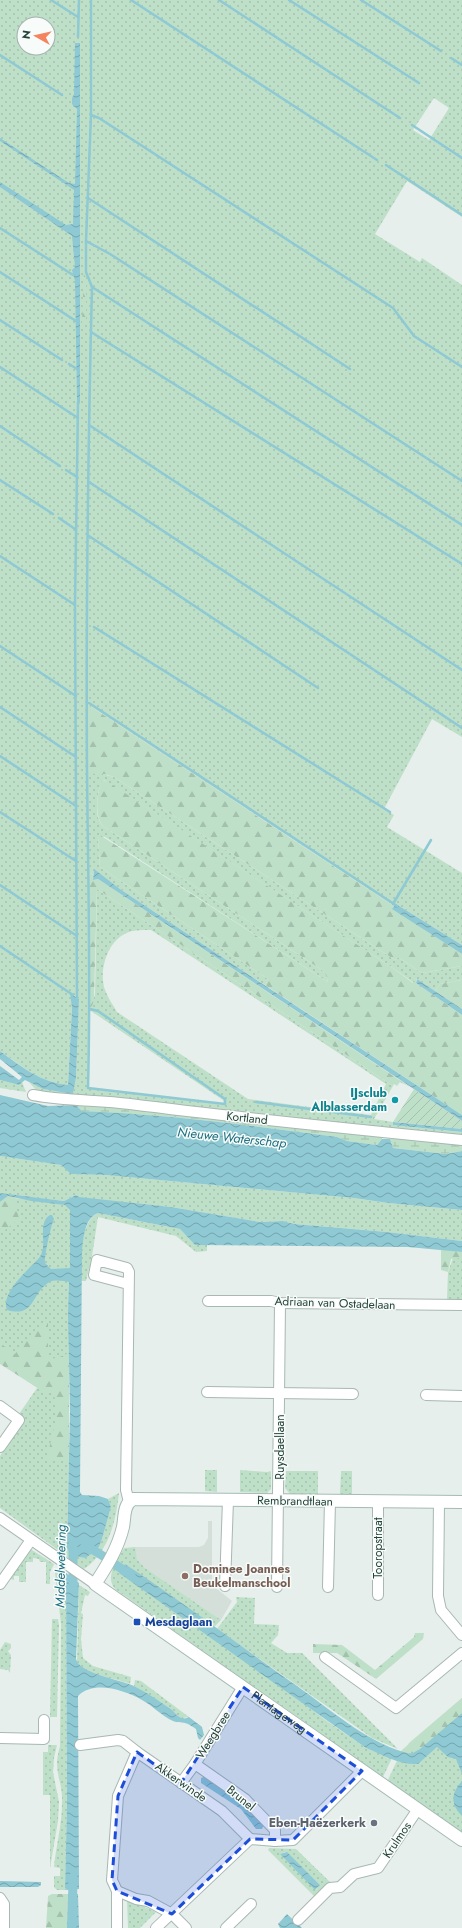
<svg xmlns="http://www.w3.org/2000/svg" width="462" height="1928" font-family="Jost,sans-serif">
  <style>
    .built { fill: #d4dfda }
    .grass { fill: url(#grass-dots); fill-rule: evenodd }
    .forest { fill: url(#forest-firs) }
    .wetland { fill: url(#wetland-marsh) }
    .garden { fill: url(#garden-furrows) }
    .water { fill: url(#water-waves) }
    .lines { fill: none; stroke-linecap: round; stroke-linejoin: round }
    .stream { stroke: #8ec9d4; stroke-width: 2.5 }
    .canal { stroke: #8ec9d4; stroke-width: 9 }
    .street-casing { stroke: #a8b8b2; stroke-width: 12 }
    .secondary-casing { stroke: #a4bbb3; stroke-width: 14 }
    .street { stroke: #fff; stroke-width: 10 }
    .secondary { stroke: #fff; stroke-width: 12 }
    .marked { fill: #1d4ed8; fill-opacity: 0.2; stroke: #1d4ed8; stroke-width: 3; stroke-dasharray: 8 5; stroke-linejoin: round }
    .culture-dot { fill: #0f9aa8; stroke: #f7fbf9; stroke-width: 1.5 }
    .education-dot { fill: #8d6e63; stroke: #f7fbf9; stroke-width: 1.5 }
    .transit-dot { fill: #1a4fb4; stroke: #f7fbf9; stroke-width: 1.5 }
    .worship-dot { fill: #6b7280; stroke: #f7fbf9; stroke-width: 1.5 }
    .labels { text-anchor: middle; stroke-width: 3; stroke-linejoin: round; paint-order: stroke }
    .culture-label { font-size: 12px; font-weight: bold; fill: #0d838f; stroke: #f7fbf9; text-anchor: end }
    .street-label { font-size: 12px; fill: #24423a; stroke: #f7fbf9 }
    .education-label { font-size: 12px; font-weight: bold; fill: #785e54; stroke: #f7fbf9; text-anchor: start }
    .transit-label { font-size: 12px; font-weight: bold; fill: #164399; stroke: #f7fbf9; text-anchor: start }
    .worship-label { font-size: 12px; font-weight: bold; fill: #5b616d; stroke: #f7fbf9; text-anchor: end }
    .water-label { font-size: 13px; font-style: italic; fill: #1c6f80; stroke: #f7fbf9 }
  </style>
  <defs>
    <pattern id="grass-dots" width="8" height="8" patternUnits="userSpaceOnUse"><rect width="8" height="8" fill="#bfe0c8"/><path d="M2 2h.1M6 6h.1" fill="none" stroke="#a4c1ad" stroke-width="1.8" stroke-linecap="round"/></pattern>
    <pattern id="forest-firs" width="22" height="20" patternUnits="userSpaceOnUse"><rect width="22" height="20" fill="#bfe0c8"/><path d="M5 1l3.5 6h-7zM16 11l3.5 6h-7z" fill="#a4c1ad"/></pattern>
    <pattern id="wetland-marsh" width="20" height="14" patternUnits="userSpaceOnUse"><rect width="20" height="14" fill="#bfe0c8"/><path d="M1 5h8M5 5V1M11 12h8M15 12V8" fill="none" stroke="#a4c1ad"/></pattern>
    <pattern id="garden-furrows" width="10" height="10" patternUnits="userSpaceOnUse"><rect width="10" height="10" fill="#bfe0c8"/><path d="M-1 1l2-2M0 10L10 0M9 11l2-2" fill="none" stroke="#a4c1ad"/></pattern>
    <pattern id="water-waves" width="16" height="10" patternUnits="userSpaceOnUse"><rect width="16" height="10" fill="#8ec9d4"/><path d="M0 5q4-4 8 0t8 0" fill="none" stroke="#74a5ad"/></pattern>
  </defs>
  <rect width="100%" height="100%" fill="#e6efeb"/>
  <polygon class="built" points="208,1521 212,1521 212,1585 232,1601 221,1620 144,1567 137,1559 135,1552 135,1547 199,1547 204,1545 208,1538"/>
  <g class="grass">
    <path d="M0,0H462V217L407,181L375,234L420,262L422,258L462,285V737L432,719L384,809L394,815L387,827L462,873V945L396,904L394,906L388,902L87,704V770L114,777L395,960L398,957L422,973L462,966V980L440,984L435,991L417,979L414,983L390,966L104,780C97,787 96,808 98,817C99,820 101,824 103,826L325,972L328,982L105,837L98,836L100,867L268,979L265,985L249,975L120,889L94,870L93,875L87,871L92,1006L95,994L97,889L393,1086L374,1119L393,1122V1125L462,1132V1138L37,1091L29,1082L43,1089L73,1093L76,1078L79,999L71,993L72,1008L68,1085C37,1081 25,1068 0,1051ZM24,24H48V48H24ZM434,98L449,108L429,140L413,130ZM151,930L386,1084L371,1115L248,1099L117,1012C113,1005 108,998 105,990C98,970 108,939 129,932C135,930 144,930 151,930ZM88,1009L223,1100L226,1105L88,1088Z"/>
    <polygon points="0,1080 19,1085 22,1082 26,1092 0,1088"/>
    <polygon points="0,1156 61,1165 72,1174 106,1175 354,1198 388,1203 462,1210 462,1241 387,1232 294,1224 283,1221 260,1222 171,1207 79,1198 76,1195 64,1201 4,1194 0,1193"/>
    <path d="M7,1197L67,1205L70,1210L71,1218L67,1460H69L67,1548L74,1555L86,1558L99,1547L102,1539L111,1507L108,1499L119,1493C116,1521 109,1552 84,1569L0,1508V1456L24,1418L19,1414L37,1388L39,1389L0,1362V1203Z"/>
    <path d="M98,1213L180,1229L195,1245H207V1251L196,1252L176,1236L98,1217L92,1256L86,1281H81C81,1262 79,1222 98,1213Z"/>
    <polygon points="453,1258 462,1258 462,1299 447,1299 448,1272"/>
    <polygon points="205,1470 217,1470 217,1492 205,1491"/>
    <polygon points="240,1470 267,1472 271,1471 271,1489 267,1493 240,1492"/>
    <polygon points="286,1471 318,1471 318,1494 290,1494 285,1488"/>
    <polygon points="341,1471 352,1471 352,1494 340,1494"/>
    <path d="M135,1547L137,1559L144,1567L221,1620L214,1627L125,1564L324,1719L366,1748L392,1758L383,1777L115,1589C104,1576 118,1560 124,1548Z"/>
    <polygon points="32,1550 54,1564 50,1572 50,1584 46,1584 46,1562 40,1562 39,1559 33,1558 33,1562 26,1562 26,1582 19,1582 19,1576 14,1576 14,1580 10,1579 29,1551"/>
    <path d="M57,1568L59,1570L61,1568L66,1573L67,1804L65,1888L67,1890H57L54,1887V1876H60V1868L54,1867C56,1846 62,1825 62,1803C63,1779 52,1773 60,1746L61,1624L55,1573Z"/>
    <path d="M79,1585L90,1592L88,1596L85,1595L81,1613L83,1614L81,1639L83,1658L93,1666L131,1677L130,1684C114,1677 88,1677 77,1662Z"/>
    <polygon points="236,1597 255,1598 254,1624 279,1625 278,1635 271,1643 287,1653 302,1653 398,1749 372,1738 217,1629 237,1602"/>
    <polygon points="52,1619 58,1619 59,1625 57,1717 50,1717"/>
    <polygon points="5,1642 11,1644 11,1648 8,1651 11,1655 10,1673 8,1670 0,1669 0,1650"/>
    <polygon points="135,1680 141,1681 189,1717 183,1718 179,1717 171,1709 134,1686"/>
    <polygon points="462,1698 462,1837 386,1784 402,1750"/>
    <polygon points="48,1745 57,1745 54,1758 53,1772 59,1802 58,1821 50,1868 50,1795 43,1795 43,1752 48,1752"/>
    <path d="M269,1848L296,1849L330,1882L315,1897L268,1850ZM286,1852L320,1885L316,1890L280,1854Z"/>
    <polygon points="127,1899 156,1912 140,1928 128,1928"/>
  </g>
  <g class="forest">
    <polygon points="84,271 86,272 86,324 82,324"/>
    <polygon points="87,704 394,906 393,909 462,954 462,966 422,973 398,957 395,960 114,777 104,774 98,776 87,770"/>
    <path d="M102,780L108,782L390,966L413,983L416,980V983L462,1015V1115L265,985L268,979L100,867L98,836L100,835L328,982L325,972L103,826C94,816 97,792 102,780Z"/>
    <polygon points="87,871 93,875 93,880 98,879 410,1087 400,1082 397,1086 394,1084 393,1086 97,889 94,1000 92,1006 88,1008"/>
    <polygon points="462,980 462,1009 435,991 440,984"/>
    <polygon points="8,1196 16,1198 15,1201 19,1219 0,1234 0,1202"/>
    <polygon points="441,1249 462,1252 462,1258 451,1259 448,1272 441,1270"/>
    <path d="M48,1322V1359L57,1358L69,1353V1460H47C51,1435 61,1417 53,1391L47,1394L0,1364V1343L15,1354L26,1340Z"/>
    <polygon points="415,1633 424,1633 423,1639 376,1679 337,1653 313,1653 313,1644 342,1645 375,1670 414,1637"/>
    <path d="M462,1698V1712C447,1727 430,1743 411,1754L403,1752L409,1743Z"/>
    <polygon points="52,1894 68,1894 67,1928 46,1928 48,1896"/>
  </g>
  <g class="wetland">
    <path d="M76,1105H105L381,1136L382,1139L377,1145L347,1141L337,1137C252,1126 167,1114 82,1111Z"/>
    <polygon points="390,1139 413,1139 462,1144 462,1151 446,1154 393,1148"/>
  </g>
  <polygon class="garden" points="414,1089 462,1121 462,1129 393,1122"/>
  <g class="water">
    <polygon points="75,43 80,43 80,404 77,401 75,281 72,270 75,267 72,236 0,187 0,182 66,225 73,224 74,190 0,141 0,138 69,183 75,184 77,109 72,104 72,98 74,94"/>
    <polygon points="94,869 120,889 249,975 462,1115 462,1121 98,879 93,880"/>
    <polygon points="396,904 462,945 462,954 392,909"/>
    <polygon points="417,979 462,1009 462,1015 416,983"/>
    <path d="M70,993L79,999L76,1078L73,1094L43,1089L25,1080L19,1085L0,1080V1066L19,1080L22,1077L0,1059V1051C22,1067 40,1082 68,1085L72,1008Z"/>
    <path d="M0,1095L48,1106L76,1105L82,1111C167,1114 252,1126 337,1137L347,1141L377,1145L382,1139H390L393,1148L446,1154L462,1151V1210L388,1203L354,1198L106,1175L71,1174L61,1165L0,1156Z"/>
    <polygon points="393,1122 462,1129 462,1132 393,1125"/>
    <path d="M0,1193L64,1201L76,1195L79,1197L171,1207L260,1222L283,1221L294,1224L387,1232L462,1241V1252L408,1247L195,1245L180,1229L98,1213C84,1219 84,1237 82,1250L80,1492L82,1495L99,1496L108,1499L111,1507L102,1539L99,1547L86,1558C77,1557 71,1555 67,1548L70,1412L68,1315L69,1282C63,1281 53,1279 48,1283C31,1294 35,1318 7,1310C0,1293 28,1270 39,1258C49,1245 36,1224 50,1215H52L54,1219C51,1225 44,1257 45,1263L51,1269L70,1268V1210L65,1205L31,1201L8,1196L0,1202Z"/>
    <path d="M125,1564C186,1604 244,1649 304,1691C337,1715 372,1745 411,1754L420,1749L462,1713V1774L456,1759L448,1757L437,1747L418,1764C399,1765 383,1755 366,1748L119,1573Z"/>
    <path d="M66,1573L79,1583L76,1659C80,1674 119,1679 134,1686C146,1692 159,1701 171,1709C175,1712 178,1718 183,1718C185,1719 187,1718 189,1717L202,1727L204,1735L200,1740L198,1738L196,1729C193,1727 189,1724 185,1723C181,1722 177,1723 173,1721C162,1716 153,1706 142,1700C124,1690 94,1680 78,1696L79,1889L67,1890L65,1888L67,1804Z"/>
    <polygon points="204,1777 245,1805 264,1825 262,1829 256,1829 241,1809 201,1783 201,1778"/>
    <path d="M462,1781V1816C450,1804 451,1793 462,1781Z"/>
    <polygon points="287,1852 320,1885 315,1890 280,1854"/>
    <polygon points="0,1881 41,1882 41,1885 38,1887 0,1887"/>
    <polygon points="68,1894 78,1894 79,1928 67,1928"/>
    <polygon points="287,1914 302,1928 280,1928 278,1924"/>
  </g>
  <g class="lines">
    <g class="stream">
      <polyline points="51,0 78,17"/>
      <polyline points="131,0 377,160"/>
      <polyline points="219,0 400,118"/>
      <polyline points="289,0 419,83"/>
      <polyline points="361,0 441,51"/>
      <polyline points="78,37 79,0"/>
      <polyline points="0,55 62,95"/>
      <polyline points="451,58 462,65"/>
      <polyline points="91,115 99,118 393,308 414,336 462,367"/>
      <polyline points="412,125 462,158"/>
      <polyline points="386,165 462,215"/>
      <polyline points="88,198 350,369"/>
      <polyline points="0,228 73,275"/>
      <polyline points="86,241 110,254 462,481"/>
      <polyline points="0,272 76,321"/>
      <polyline points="92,287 462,525"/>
      <polyline points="0,320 62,360"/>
      <polyline points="91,332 462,564"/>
      <polyline points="69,364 77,369"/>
      <polyline points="0,367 78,418"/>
      <polyline points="89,425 462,670"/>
      <polyline points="0,426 60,466"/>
      <polyline points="66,470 77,477"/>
      <polyline points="0,480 53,514"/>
      <polyline points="89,482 462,728"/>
      <polyline points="59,518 75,529"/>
      <polyline points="89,536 318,688"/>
      <polyline points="0,556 75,605"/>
      <polyline points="94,627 390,812"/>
      <polyline points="0,646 76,696"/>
      <polyline points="89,703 397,906"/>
      <polyline points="0,707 76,757"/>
      <polyline points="0,756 76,806"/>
      <polyline points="0,812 76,861"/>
      <polyline points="0,885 77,936"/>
      <polyline points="393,904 431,840"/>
      <polyline points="0,946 73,995"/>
      <polyline points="77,997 75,605 78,402"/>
      <path d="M90,1009L98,1011L225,1099V1104L88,1088C91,982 88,876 87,770C86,609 88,448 92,287L86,272V241L91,115V0"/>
      <polyline points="256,1102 371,1117"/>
    </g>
    <g class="canal">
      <polyline points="85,1545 103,1556"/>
      <polyline points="116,1565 131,1575"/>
      <polyline points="73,1589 73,1543"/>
      <polyline points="72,1928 73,1877"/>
    </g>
    <g class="street-casing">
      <g id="street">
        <path d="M33,1095C65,1101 97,1100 130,1104C240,1118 351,1129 462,1140"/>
        <polyline points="128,1284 94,1275 97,1260 127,1268 129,1272 126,1490 129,1502"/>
        <polyline points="208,1301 271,1301 280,1303 462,1305"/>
        <polyline points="207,1392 353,1394"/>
        <polyline points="426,1395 462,1396"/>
        <polyline points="0,1406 19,1420 0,1447"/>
        <polyline points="378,1501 378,1595"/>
        <polyline points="439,1502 438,1596 441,1610 462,1635"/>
        <polyline points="0,1518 95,1584"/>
        <polyline points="0,1584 31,1540"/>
        <polyline points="225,1586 228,1500"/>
        <polyline points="277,1587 280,1303"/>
        <polyline points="328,1587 330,1501"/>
        <polyline points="325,1657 396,1708 462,1653"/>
        <polyline points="0,1738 44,1739 44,1720"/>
        <polyline points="80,1745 118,1740 123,1741 137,1752"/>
        <polyline points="195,1764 245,1799 275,1830 275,1841"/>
        <polyline points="181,1783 195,1764 243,1687"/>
        <polyline points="250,1839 275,1841 293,1840 362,1771"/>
        <polyline points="117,1891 136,1899 148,1901 172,1914 186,1928"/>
        <polyline points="0,1898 4,1904 4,1928"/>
        <polyline points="298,1920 330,1888 340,1887 354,1874 378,1868 418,1809"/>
        <polyline points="117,1928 117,1891 112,1880 118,1796 137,1752 222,1811 250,1839 156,1928"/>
        <polyline points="226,1928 251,1904"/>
      </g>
    </g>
    <g class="secondary-casing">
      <g id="secondary">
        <path id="s1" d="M462,1502L133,1499C123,1505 125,1517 123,1527C118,1548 107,1566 95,1584L462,1840"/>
      </g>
    </g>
    <use href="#street" class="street"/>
    <use href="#secondary" class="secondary"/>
  </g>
  <path class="marked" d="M243,1687L362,1771L293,1840L250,1839L172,1914L117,1891L112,1880L118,1796L137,1752L181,1783Z"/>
  <circle class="culture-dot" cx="395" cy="1100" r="4"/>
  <circle class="education-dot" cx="185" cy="1576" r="4"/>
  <rect class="transit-dot" x="133" y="1618" width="8" height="8" rx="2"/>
  <circle class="worship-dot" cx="374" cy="1823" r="4"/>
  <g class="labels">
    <g class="culture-label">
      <text x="387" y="1097">IJsclub<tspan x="387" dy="14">Alblasserdam</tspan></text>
    </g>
    <g class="street-label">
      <text transform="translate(247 1118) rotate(6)" y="4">Kortland</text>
      <text transform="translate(335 1303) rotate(2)" y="4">Adriaan van Ostadelaan</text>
      <text transform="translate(280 1447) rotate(-90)" y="4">Ruysdaellaan</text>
      <text transform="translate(295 1501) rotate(1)" y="4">Rembrandtlaan</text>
      <text transform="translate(378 1548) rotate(-90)" y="4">Tooropstraat</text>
      <text dy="4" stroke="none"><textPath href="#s1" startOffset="648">Plantageweg</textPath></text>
      <text transform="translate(213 1735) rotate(-58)" y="4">Weegbree</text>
      <text transform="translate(181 1782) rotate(35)" y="4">Akkerwinde</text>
      <text transform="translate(241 1798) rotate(39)" y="4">Brunel</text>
      <text transform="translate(397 1840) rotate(-56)" y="4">Krulmos</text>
    </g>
    <g class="education-label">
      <text x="193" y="1573">Dominee Joannes<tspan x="193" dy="14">Beukelmanschool</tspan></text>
    </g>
    <g class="transit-label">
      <text x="145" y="1626">Mesdaglaan</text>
    </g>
    <g class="worship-label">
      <text x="366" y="1827">Eben-Haëzerkerk</text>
    </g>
    <g class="water-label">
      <text transform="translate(232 1137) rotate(6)" y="5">Nieuwe Waterschap</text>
      <text transform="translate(60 1566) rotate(-89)" y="5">Middelwetering</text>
    </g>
  </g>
  <g transform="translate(36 36) rotate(278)"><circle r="19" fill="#f7fbf9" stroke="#a3b1ad"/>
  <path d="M0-3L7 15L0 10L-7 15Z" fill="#f4845f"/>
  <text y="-6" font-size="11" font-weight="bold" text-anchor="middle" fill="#24423a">N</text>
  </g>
</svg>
